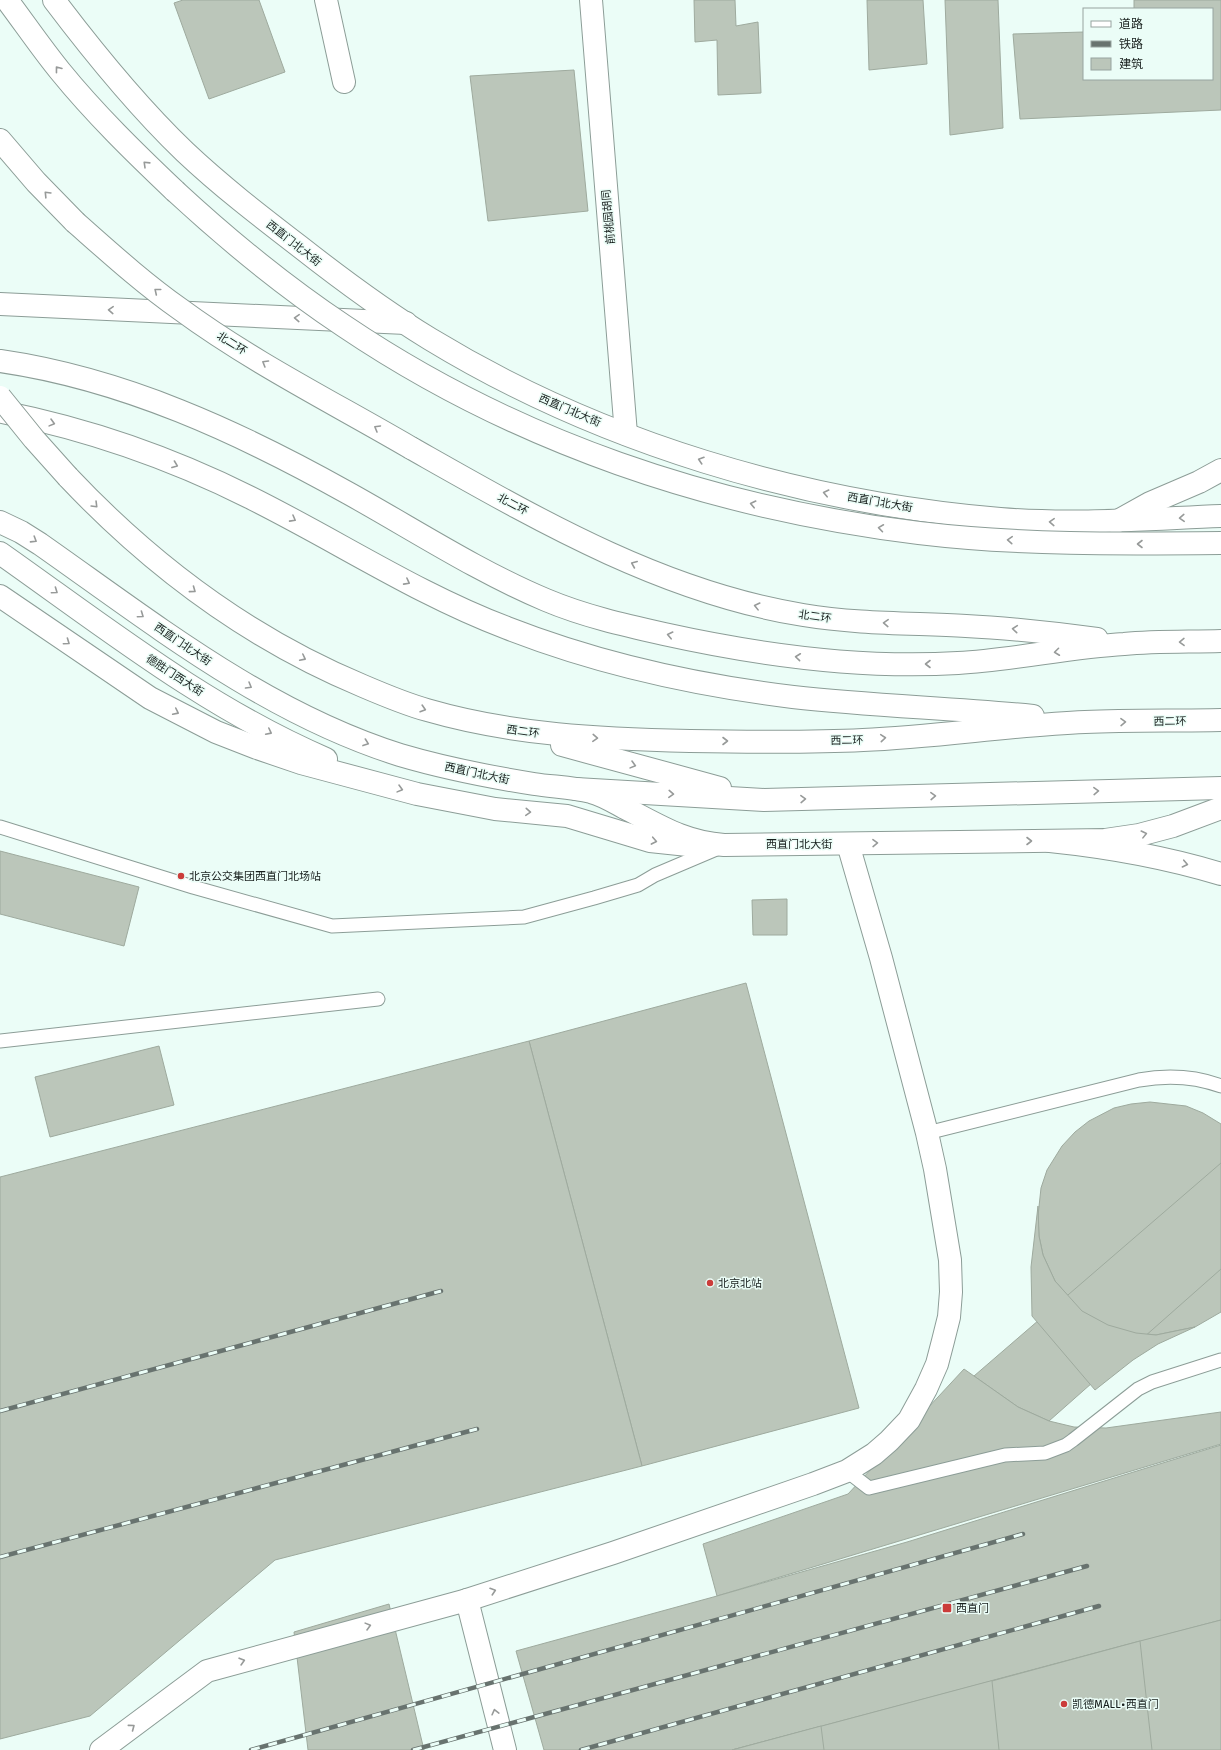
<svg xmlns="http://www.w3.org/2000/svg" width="1221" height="1750" font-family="Signika,'Noto Sans SC',sans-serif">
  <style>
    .building { fill: #bbc6ba; stroke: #9eaa9e }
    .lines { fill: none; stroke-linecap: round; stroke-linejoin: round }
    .service-casing { stroke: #8c9d97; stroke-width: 15 }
    .minor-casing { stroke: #8c9d97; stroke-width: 24 }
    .tertiary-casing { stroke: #8c9d97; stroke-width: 24 }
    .secondary-casing { stroke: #8c9d97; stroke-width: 24 }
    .trunk-casing { stroke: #8c9d97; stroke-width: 24 }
    .service { stroke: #fff; stroke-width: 13 }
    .minor { stroke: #fff; stroke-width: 22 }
    .tertiary { stroke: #fff; stroke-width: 22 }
    .secondary { stroke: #fff; stroke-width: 22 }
    .trunk { stroke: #fff; stroke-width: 22 }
    .rail-casing { stroke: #68736f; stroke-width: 4.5 }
    .rail { stroke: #ebfdf7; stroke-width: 3; stroke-dasharray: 9; stroke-linecap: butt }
    .trunk-bridge-casing { stroke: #8c9d97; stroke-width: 24; stroke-linecap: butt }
    .trunk-bridge { stroke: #fff; stroke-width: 22 }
    .oneway { stroke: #979a99 }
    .poi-dot { fill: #cb3c3a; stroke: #ebfdf7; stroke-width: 1.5 }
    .labels { text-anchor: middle; stroke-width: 3; stroke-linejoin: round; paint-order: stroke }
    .street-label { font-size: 11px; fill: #181f1d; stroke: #ebfdf7 }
    .poi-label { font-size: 11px; fill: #181f1d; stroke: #ebfdf7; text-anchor: start }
  </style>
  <rect width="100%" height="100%" fill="#ebfdf7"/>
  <g class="building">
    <polygon points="183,0 259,0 285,72 209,99 174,3"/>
    <polygon points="694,0 735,0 736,26 758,22 761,93 718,95 717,40 695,42"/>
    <polygon points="867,0 923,0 927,64 869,70"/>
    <polygon points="945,0 998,0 1003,128 950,135"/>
    <polygon points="1134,0 1221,0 1221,110 1020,119 1013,34 1084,32 1084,79 1212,79 1212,9 1134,9"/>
    <polygon points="574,70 588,211 488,221 470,76"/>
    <polygon points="0,851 139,887 124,946 0,914"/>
    <polygon points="787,899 787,935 753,935 752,900"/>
    <polygon points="746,983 859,1408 642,1466 529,1041"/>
    <polygon points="529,1041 642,1466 275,1560 90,1716 0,1739 0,1177"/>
    <polygon points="159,1046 174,1105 50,1137 35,1077"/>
    <polygon points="1150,1102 1186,1106 1203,1113 1221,1124 1221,1312 1195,1327 1156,1335 1136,1333 1117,1329 1098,1321 1075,1304 1055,1281 1043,1255 1039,1236 1038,1216 1041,1188 1047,1170 1062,1146 1075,1132 1089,1121 1114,1108 1131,1104"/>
    <polygon points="1221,1163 1221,1269 1049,1421 1018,1407 974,1376"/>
    <polygon points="1038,1206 1039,1236 1043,1255 1055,1281 1082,1311 1108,1325 1136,1333 1156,1335 1195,1327 1158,1344 1133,1360 1095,1390 1032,1316 1031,1267"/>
    <polygon points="964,1369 1018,1407 1049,1421 1074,1427 1106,1428 1221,1412 1221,1444 717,1596 703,1544 848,1494"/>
    <polygon points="1221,1445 1221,1620 732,1750 544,1750 516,1651 717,1596 907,1542"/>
    <polygon points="389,1604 424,1750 308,1750 294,1632"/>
    <polygon points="1221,1620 1221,1750 732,1750 1140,1641"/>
    <polygon points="1140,1641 1152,1750 999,1750 992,1681"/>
    <polygon points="821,1726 824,1750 732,1750"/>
  </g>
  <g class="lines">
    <g class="service-casing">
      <g id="service">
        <polyline points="0,827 193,887 332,926 524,917 594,898 638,885 655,875 721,847"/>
        <polyline points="0,1041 378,999"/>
        <path d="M927,1133L1139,1080C1167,1075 1194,1076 1221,1086"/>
        <polyline points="847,1471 869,1488 1005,1455 1045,1453 1066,1445 1073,1440 1138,1389 1152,1382 1221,1360"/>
      </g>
    </g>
    <g class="minor-casing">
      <g id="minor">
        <polyline points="326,0 344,82"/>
        <polyline points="591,0 626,434"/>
      </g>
    </g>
    <g class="tertiary-casing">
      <g id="tertiary">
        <path d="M54,0C94,53 137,106 185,152C221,186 260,216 299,246C341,279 384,311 430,339C601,443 801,502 1000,519C1074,525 1147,519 1221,516"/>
        <polyline points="0,304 406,323"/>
        <path d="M0,522L21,532L40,544C154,624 266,713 400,755C444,768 490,777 534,784C553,787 573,787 591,792C603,795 614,802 625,808C660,826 684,842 724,845L1105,840L1139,835L1173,826L1221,808"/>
        <path d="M0,553C105,627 207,708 326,759"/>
        <polyline points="0,596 150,698 216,732 257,748 301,763 417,794 495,809 567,816 650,841 688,845"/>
        <polyline points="467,1600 505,1750"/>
        <polyline points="101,1750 207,1671 467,1600 613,1553 813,1484 847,1471 874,1454 889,1441 909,1420 926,1389 937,1364 943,1341 949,1317 951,1292 950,1260 935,1169 927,1133 881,958 848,844"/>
      </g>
    </g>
    <g class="secondary-casing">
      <g id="secondary">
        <polyline points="1116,522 1150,503 1199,482 1221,470"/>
        <path d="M1050,841C1108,847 1165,857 1221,874"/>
      </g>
    </g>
    <g class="trunk-casing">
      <g id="trunk">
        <path d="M7,0C25,24 42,49 60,71C95,114 135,153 175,191"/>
        <polyline points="0,140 36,182 75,222"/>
        <path d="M0,361C124,379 239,432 348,493C413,529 477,571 546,600C584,616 624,625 664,634C759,655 860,669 958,663C1014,660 1069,647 1124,644C1156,641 1189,642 1221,641"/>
        <path d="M2,412C87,429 171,458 249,497C336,540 417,594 507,628C599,664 695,685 793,697C873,706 953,708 1033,716"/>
        <path d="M411,448C535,518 661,592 803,615C857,624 912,623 966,626C1010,628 1053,633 1097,639"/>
        <path d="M68,477C152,566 250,639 363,686C384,695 405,704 427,710C513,735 601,739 690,741C747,742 806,743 863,740C937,737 1011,725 1085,722C1130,720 1176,721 1221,720"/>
        <polyline points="562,745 720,788"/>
        <polyline points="576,789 764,800 1221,788"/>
      </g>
    </g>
    <use href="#service" class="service"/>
    <use href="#minor" class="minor"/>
    <use href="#tertiary" class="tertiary"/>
    <use href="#secondary" class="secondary"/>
    <use href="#trunk" class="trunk"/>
    <g class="rail-casing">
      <g id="rail">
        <polyline points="0,1411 441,1291"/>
        <polyline points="0,1557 477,1429"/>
        <polyline points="251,1750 1023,1534"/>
        <polyline points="413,1750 1087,1566"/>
        <polyline points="581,1750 1099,1606"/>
      </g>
    </g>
    <use href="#rail" class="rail"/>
    <g class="trunk-bridge-casing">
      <g id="trunk-bridge">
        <path d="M175,191C228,240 284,286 344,326C516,442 713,508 919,533C1019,545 1120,544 1221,543"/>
        <path d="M75,222C109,252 143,283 180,309C252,362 334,403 411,448"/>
        <polyline points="0,397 34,439 68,477"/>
      </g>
    </g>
    <use href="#trunk-bridge" class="trunk-bridge"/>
  </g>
  <defs><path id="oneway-chevron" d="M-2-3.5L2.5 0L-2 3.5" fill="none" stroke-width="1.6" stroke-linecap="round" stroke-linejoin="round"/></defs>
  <g class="oneway">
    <use href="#oneway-chevron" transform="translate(58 69) rotate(-128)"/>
    <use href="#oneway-chevron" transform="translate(146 164) rotate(-136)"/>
    <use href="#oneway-chevron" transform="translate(47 194) rotate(-134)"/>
    <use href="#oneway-chevron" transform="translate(157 291) rotate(-141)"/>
    <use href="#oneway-chevron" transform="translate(111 310) rotate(-177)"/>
    <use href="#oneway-chevron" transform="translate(297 318) rotate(-177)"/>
    <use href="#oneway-chevron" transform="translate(265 363) rotate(-149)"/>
    <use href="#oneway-chevron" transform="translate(52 423) rotate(15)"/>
    <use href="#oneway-chevron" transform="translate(377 428) rotate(-150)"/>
    <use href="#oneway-chevron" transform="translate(701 460) rotate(-162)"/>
    <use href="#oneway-chevron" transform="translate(175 465) rotate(21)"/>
    <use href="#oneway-chevron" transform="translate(826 493) rotate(-167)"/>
    <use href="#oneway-chevron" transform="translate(753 504) rotate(-167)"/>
    <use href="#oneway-chevron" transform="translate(95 505) rotate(45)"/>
    <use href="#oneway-chevron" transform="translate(1182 518) rotate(177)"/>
    <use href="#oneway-chevron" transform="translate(293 519) rotate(29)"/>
    <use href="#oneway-chevron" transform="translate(1052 522) rotate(-177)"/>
    <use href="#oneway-chevron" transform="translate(881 528) rotate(-172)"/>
    <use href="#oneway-chevron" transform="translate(34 540) rotate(32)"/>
    <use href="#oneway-chevron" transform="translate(1010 540) rotate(-176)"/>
    <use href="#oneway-chevron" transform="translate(1140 544) rotate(180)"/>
    <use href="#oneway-chevron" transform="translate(634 564) rotate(-157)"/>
    <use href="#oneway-chevron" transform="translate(407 582) rotate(28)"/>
    <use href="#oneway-chevron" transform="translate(193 590) rotate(36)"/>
    <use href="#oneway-chevron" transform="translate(55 591) rotate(35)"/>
    <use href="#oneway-chevron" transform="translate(757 606) rotate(-166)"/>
    <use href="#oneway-chevron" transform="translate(141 615) rotate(35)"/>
    <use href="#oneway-chevron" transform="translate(886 623) rotate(-177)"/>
    <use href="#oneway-chevron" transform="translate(1015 629) rotate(-175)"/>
    <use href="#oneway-chevron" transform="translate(670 635) rotate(-167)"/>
    <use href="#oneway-chevron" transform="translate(67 642) rotate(35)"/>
    <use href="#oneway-chevron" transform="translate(1182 642) rotate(179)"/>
    <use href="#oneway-chevron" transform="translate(1057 652) rotate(173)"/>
    <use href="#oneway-chevron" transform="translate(798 657) rotate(-174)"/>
    <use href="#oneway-chevron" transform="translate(303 658) rotate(27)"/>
    <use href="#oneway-chevron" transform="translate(928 664) rotate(-180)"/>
    <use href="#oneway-chevron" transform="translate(249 686) rotate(30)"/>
    <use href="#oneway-chevron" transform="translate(423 709) rotate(17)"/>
    <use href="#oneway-chevron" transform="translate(176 712) rotate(26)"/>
    <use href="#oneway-chevron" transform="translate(1123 722) rotate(-1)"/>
    <use href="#oneway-chevron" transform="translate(269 732) rotate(27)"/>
    <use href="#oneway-chevron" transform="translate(595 738) rotate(3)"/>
    <use href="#oneway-chevron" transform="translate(883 738) rotate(-5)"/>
    <use href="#oneway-chevron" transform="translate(725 741)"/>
    <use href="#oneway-chevron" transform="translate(366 743) rotate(20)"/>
    <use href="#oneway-chevron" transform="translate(633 765) rotate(15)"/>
    <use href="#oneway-chevron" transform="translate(400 789) rotate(15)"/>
    <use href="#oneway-chevron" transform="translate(1096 791) rotate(-2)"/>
    <use href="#oneway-chevron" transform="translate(671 794) rotate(3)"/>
    <use href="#oneway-chevron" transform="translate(933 796) rotate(-2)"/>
    <use href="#oneway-chevron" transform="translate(803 799) rotate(-2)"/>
    <use href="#oneway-chevron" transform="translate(528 812) rotate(4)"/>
    <use href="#oneway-chevron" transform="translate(1144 834) rotate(-14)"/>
    <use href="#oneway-chevron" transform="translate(654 841) rotate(11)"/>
    <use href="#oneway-chevron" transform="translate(1029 841)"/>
    <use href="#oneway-chevron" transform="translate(875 843) rotate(-1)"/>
    <use href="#oneway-chevron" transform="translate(1185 864) rotate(12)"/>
    <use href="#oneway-chevron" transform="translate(493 1591) rotate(-18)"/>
    <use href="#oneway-chevron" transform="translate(368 1626) rotate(-15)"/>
    <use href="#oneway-chevron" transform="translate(242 1661) rotate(-16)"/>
    <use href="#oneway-chevron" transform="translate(495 1712) rotate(-104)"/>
    <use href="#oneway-chevron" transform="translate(132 1727) rotate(-37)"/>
  </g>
  <g class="poi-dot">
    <circle cx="181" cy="876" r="4"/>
    <circle cx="710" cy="1283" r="4"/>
    <rect x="942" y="1603" width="10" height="10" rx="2"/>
    <circle cx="1064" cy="1704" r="4"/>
  </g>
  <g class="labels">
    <g class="street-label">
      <text transform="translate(608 217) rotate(-95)" y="4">前桃园胡同</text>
      <text transform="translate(294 243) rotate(38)" y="4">西直门北大街</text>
      <text transform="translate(232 343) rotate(32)" y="4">北二环</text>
      <text transform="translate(570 410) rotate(23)" y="4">西直门北大街</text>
      <text transform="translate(880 502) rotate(10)" y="4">西直门北大街</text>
      <text transform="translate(513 504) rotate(28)" y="4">北二环</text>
      <text transform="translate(815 616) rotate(8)" y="4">北二环</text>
      <text transform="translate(183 644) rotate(34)" y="4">西直门北大街</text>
      <text transform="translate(175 675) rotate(33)" y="4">德胜门西大街</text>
      <text transform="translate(1170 721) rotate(-1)" y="4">西二环</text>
      <text transform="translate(523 731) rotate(8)" y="4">西二环</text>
      <text transform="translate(847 740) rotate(-1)" y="4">西二环</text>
      <text transform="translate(477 773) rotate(12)" y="4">西直门北大街</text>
      <text x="799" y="848">西直门北大街</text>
    </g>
    <g class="poi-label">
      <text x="189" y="880">北京公交集团西直门北场站</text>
      <text x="718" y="1287">北京北站</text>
      <text x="956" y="1612">西直门</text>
      <text x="1072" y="1708">凯德MALL•西直门</text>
    </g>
  </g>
  <rect x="1083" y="8" width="130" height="72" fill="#ebfdf7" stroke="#97a4a0"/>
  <rect x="1091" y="21" width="20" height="6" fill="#ffffff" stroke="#97a4a0"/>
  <text x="1119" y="28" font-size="12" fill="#181f1d">道路</text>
  <rect x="1091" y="41" width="20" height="6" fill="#68736f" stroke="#97a4a0"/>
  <text x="1119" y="48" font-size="12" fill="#181f1d">铁路</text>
  <rect x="1091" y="58" width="20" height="12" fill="#bbc6ba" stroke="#97a4a0"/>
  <text x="1119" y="68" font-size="12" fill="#181f1d">建筑</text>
</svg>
